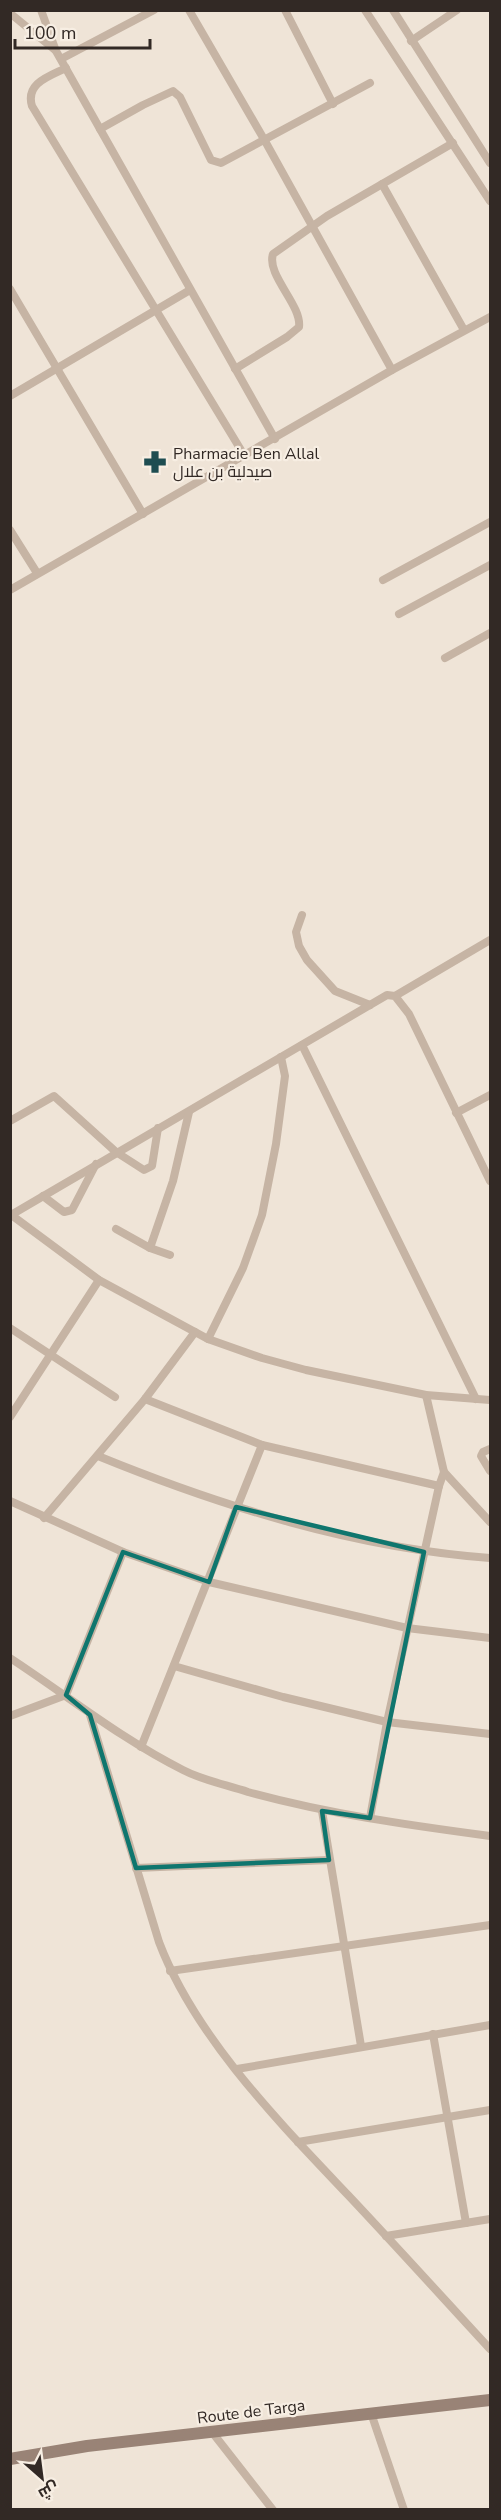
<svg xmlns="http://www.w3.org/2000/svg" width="501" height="2520" font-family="'Nunito Sans',Cairo,sans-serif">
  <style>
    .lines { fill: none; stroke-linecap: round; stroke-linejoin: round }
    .street { stroke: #c6b4a4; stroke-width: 8 }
    .secondary { stroke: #998376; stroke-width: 12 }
    .marked { fill: none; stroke: #0f766e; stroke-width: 4.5; stroke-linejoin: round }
    .labels { text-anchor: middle; stroke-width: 4.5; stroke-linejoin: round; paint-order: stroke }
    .poi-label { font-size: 16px; fill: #322925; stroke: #f7eee3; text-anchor: start }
    .street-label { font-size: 16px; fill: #322925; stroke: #f7eee3 }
  </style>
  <rect width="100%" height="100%" fill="#efe4d7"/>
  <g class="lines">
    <g class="street">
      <polyline points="41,10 56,51 275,439"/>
      <polyline points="189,10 265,141 392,370"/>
      <polyline points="285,10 333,104"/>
      <polyline points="365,10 490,201"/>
      <polyline points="393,10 490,163"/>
      <polyline points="11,14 55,50"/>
      <polyline points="411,41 457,10"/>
      <polyline points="61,59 154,10"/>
      <path d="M66,68C50,76 25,83 32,106L244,455"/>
      <polyline points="100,129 143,105 173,91 180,97 211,160 221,163 370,83"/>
      <polyline points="382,184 464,330"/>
      <polyline points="10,289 143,514"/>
      <path d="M235,369L287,337L299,327C302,305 266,275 273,254L327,216L453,143"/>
      <polyline points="10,396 190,290"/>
      <polyline points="10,530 37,573"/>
      <polyline points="383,580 490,522"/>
      <polyline points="10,590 392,370 490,317"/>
      <polyline points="399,614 490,565"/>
      <polyline points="445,658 490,633"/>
      <polyline points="302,915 296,932 299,946 307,960 335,991 370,1005"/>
      <polyline points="395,996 490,940"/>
      <polyline points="302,1045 476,1399"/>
      <polyline points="456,1113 490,1095"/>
      <polyline points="10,1121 54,1096 116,1152 144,1170 152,1166 158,1128"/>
      <polyline points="43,1196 64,1212 72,1210 96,1164"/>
      <polyline points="10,1214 99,1280 208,1339 262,1358 306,1370 426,1395 490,1400"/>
      <polyline points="11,1215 387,995 395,996 409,1014 490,1181"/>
      <polyline points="116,1229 150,1248 170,1255"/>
      <polyline points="150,1248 173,1181 189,1112"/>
      <polyline points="10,1328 115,1397"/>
      <polyline points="208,1339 243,1268 262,1215 276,1144 285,1076 281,1057"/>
      <polyline points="426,1395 444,1472 490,1522"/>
      <polyline points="145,1399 262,1445 439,1486"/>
      <polyline points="10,1417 99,1280"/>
      <polyline points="490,1449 483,1452 481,1456 490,1471"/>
      <path d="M98,1456C223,1507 355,1548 490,1558"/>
      <polyline points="10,1501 123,1552 209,1582 407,1628 490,1638"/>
      <polyline points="44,1518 145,1399 195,1332"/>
      <path d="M10,1658C68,1696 121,1739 183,1770C202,1780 227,1785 248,1792C328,1814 408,1825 490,1836"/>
      <polyline points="174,1666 283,1697 387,1722 490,1734"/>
      <path d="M90,1715L159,1942C195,2037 279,2122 348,2195C396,2246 443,2298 490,2349"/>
      <polyline points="10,1716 66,1695 123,1552"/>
      <polyline points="141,1747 262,1445"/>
      <polyline points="322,1811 361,2046"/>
      <polyline points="370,1818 387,1722 439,1486 444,1472"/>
      <polyline points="136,1868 329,1860"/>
      <polyline points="170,1971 490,1925"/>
      <polyline points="433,2034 466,2223"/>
      <polyline points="237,2069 490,2025"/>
      <polyline points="298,2142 490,2110"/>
      <polyline points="386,2236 490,2219"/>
      <polyline points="371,2413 404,2510"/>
      <polyline points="212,2432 273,2510"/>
    </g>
    <polyline class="secondary" points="10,2459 87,2446 490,2400"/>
  </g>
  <path class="marked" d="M236,1507L424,1552L370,1818L322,1811L329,1860L136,1868L90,1715L66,1695L123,1552L209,1582Z"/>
  <defs>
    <g id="pharmacy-bare" transform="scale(1.8)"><path d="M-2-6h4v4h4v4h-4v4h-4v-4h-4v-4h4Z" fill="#1e4d51" stroke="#f7eee3" stroke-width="2.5" paint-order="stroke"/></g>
  </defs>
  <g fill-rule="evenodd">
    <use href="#pharmacy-bare" x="155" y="462"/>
  </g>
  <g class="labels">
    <g class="poi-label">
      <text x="173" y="459">Pharmacie Ben Allal<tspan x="173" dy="18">صيدلية بن علال</tspan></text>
    </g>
    <g class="street-label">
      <text transform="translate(251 2411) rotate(-7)" y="6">Route de Targa</text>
    </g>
  </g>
  <rect width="501" height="2520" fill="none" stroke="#322925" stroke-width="24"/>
  <g transform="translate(42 2478) rotate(152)" stroke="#f7eee3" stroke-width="4.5" paint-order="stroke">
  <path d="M0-4.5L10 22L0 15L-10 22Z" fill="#322925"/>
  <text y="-9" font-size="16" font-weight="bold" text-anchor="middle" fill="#322925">ش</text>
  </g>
  <path d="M15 39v9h135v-9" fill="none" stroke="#322925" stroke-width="3"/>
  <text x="24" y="39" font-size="18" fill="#322925" stroke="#f7eee3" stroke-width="4.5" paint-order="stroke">100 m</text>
</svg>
